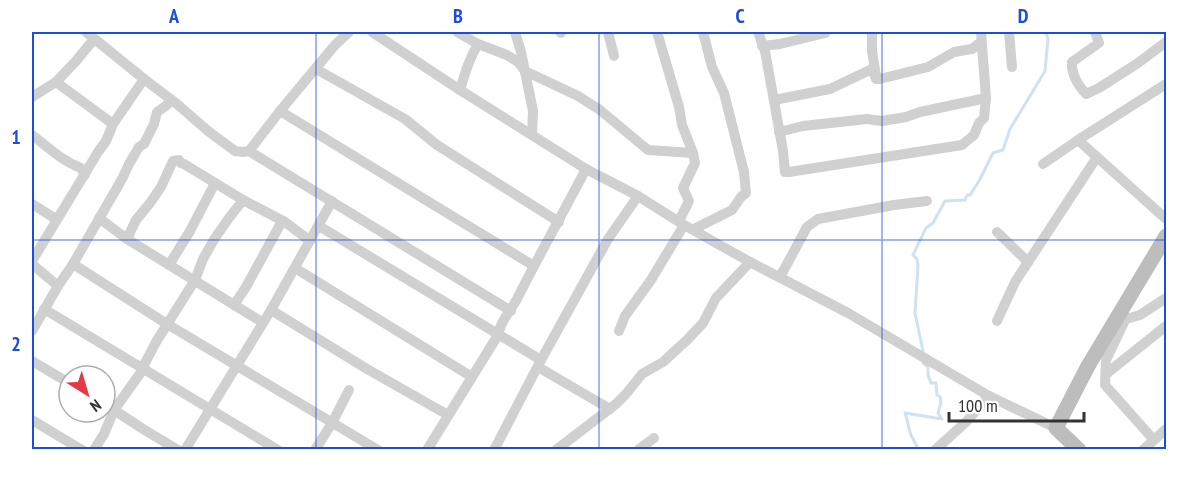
<svg xmlns="http://www.w3.org/2000/svg" width="1198" height="481" font-family="'PT Sans Narrow',sans-serif">
  <style>
    .lines { fill: none; stroke-linecap: round; stroke-linejoin: round }
    .stream { stroke: #cfe2ee; stroke-width: 3 }
    .street { stroke: #d0d0d0; stroke-width: 10 }
    .secondary { stroke: #bdbdbd; stroke-width: 15 }
    .grid { fill: none; stroke: #1d4ed8; stroke-width: 1.5; stroke-opacity: 0.55 }
    .neatline { fill: none; stroke: #1d4ed8; stroke-width: 2 }
    .grid-label { font-size: 20px; text-anchor: middle; font-weight: bold; fill: #1d4ed8 }
  </style>
  <rect width="100%" height="100%" fill="#fff"/>
  <g class="lines">
    <g class="stream">
      <polyline points="923,351 915,313 918,266 917,259 913,255 926,228 933,223 945,201 965,200 967,195 970,195 979,181 993,153 1003,150 1010,129 1045,71 1048,39 1046,32"/>
      <path d="M918,450C916,443 913,440 911,435C908,428 908,420 905,413L942,419L938,413L941,402L940,397L937,395L936,383H931L928,375V367L923,363"/>
    </g>
    <g class="street">
      <polyline points="86,32 144,79 177,104 208,131 235,151 243,152 249,151 511,311"/>
      <polyline points="372,32 460,90 586,169 638,196 684,225 750,262 848,313 989,396 1056,428"/>
      <polyline points="457,32 478,44 507,55 518,62 525,71 578,96 600,110 648,150 693,153"/>
      <polyline points="515,32 521,52 533,111 532,135"/>
      <polyline points="560,32 561,33"/>
      <polyline points="608,32 614,56"/>
      <polyline points="657,32 679,107 682,125 693,153 695,163 683,188 689,201 679,221"/>
      <polyline points="758,32 765,51 783,151 785,172 789,172 962,145 974,135 979,123 984,118 986,98 981,32"/>
      <polyline points="872,32 872,51 876,76"/>
      <polyline points="1009,32 1012,67"/>
      <path d="M1095,32L1099,43L1072,62C1071,75 1078,85 1086,94L1099,88L1138,63L1166,42"/>
      <polyline points="762,46 780,44 825,33 825,32"/>
      <polyline points="316,69 405,119 437,145 559,222"/>
      <polyline points="56,82 113,124"/>
      <path d="M460,90C465,73 469,59 478,44"/>
      <polyline points="32,97 56,82 76,61 94,39"/>
      <polyline points="774,100 830,89 872,69 876,79 880,79 928,67 954,52 972,49 981,42"/>
      <polyline points="280,111 534,266"/>
      <polyline points="779,132 803,126 867,119 882,121 906,117 920,112 986,98"/>
      <path d="M32,135C48,147 62,161 81,168L85,175"/>
      <polyline points="1078,140 1166,219"/>
      <polyline points="249,151 280,111 335,45 349,32"/>
      <polyline points="1043,164 1078,140 1166,84"/>
      <polyline points="32,204 56,219"/>
      <polyline points="99,218 127,239 262,322"/>
      <polyline points="319,226 541,360"/>
      <polyline points="694,229 732,210 741,197 746,193 744,172 724,93 712,67 703,32"/>
      <polyline points="997,232 1028,262"/>
      <polyline points="127,239 136,220 150,203 161,187 173,161 179,160 181,163 184,164 243,200 285,222 310,241"/>
      <polyline points="32,261 98,152 106,141 113,124 144,79"/>
      <polyline points="32,264 58,286"/>
      <polyline points="73,264 167,324 378,450"/>
      <polyline points="169,265 190,231 215,183"/>
      <polyline points="295,268 472,377"/>
      <polyline points="780,277 807,227 818,219 894,205 927,201"/>
      <polyline points="234,305 246,287 282,221"/>
      <polyline points="44,309 278,450"/>
      <polyline points="271,310 367,369 448,415"/>
      <polyline points="1125,320 1106,360 1105,385 1153,439"/>
      <polyline points="997,321 1015,282 1097,157"/>
      <polyline points="1119,321 1140,315 1166,298"/>
      <polyline points="32,331 58,286 73,264 122,179 129,164 139,147 144,144 154,124 157,112 167,105 170,99"/>
      <polyline points="619,331 625,316 651,280 684,225"/>
      <polyline points="32,361 69,383"/>
      <polyline points="538,367 610,409"/>
      <polyline points="1106,374 1166,326"/>
      <polyline points="105,404 143,429 178,450"/>
      <polyline points="32,420 82,450"/>
      <polyline points="94,450 104,434 114,410 144,368 145,363 156,342 195,280 203,259 215,238 229,218 243,200"/>
      <polyline points="185,450 271,310 332,201"/>
      <polyline points="315,450 332,423 349,390"/>
      <path d="M427,450L498,335C501,320 510,312 517,299C539,255 563,213 586,169"/>
      <polyline points="494,450 541,360 608,239 638,196"/>
      <polyline points="556,450 616,404 626,394 642,374 663,362 687,340 703,323 716,298 750,262"/>
      <polyline points="638,450 654,438"/>
      <polyline points="935,450 966,422 989,396"/>
      <polyline points="1143,450 1166,429"/>
    </g>
    <polyline class="secondary" points="1079,450 1056,428 1088,366 1166,236"/>
  </g>
  <path class="grid" d="M316,32V450M599,32V450M882,32V450M32,240H1166"/>
  <rect width="1198" height="481" fill="none" stroke="#ffffff" stroke-width="66"/>
  <g transform="translate(87 394) rotate(143)"><circle r="28" fill="#ffffff" stroke="#adadad" stroke-width="1.5"/>
  <path d="M0-4.5L10 22L0 15L-10 22Z" fill="#e63946"/>
  <text y="-9" font-size="16" font-weight="bold" text-anchor="middle" fill="#333333">N</text>
  </g>
  <path d="M949 412v9h135v-9" fill="none" stroke="#333333" stroke-width="3"/>
  <text x="958" y="412" font-size="18" fill="#333333" stroke="#ffffff" stroke-width="4.5" paint-order="stroke">100 m</text>
  <rect x="33" y="33" width="1132" height="415" class="neatline"/>
  <g class="grid-label">
    <text x="174" y="23">A</text>
    <text x="458" y="23">B</text>
    <text x="740" y="23">C</text>
    <text x="1023" y="23">D</text>
    <text x="16" y="144">1</text>
    <text x="16" y="351">2</text>
  </g>
</svg>
